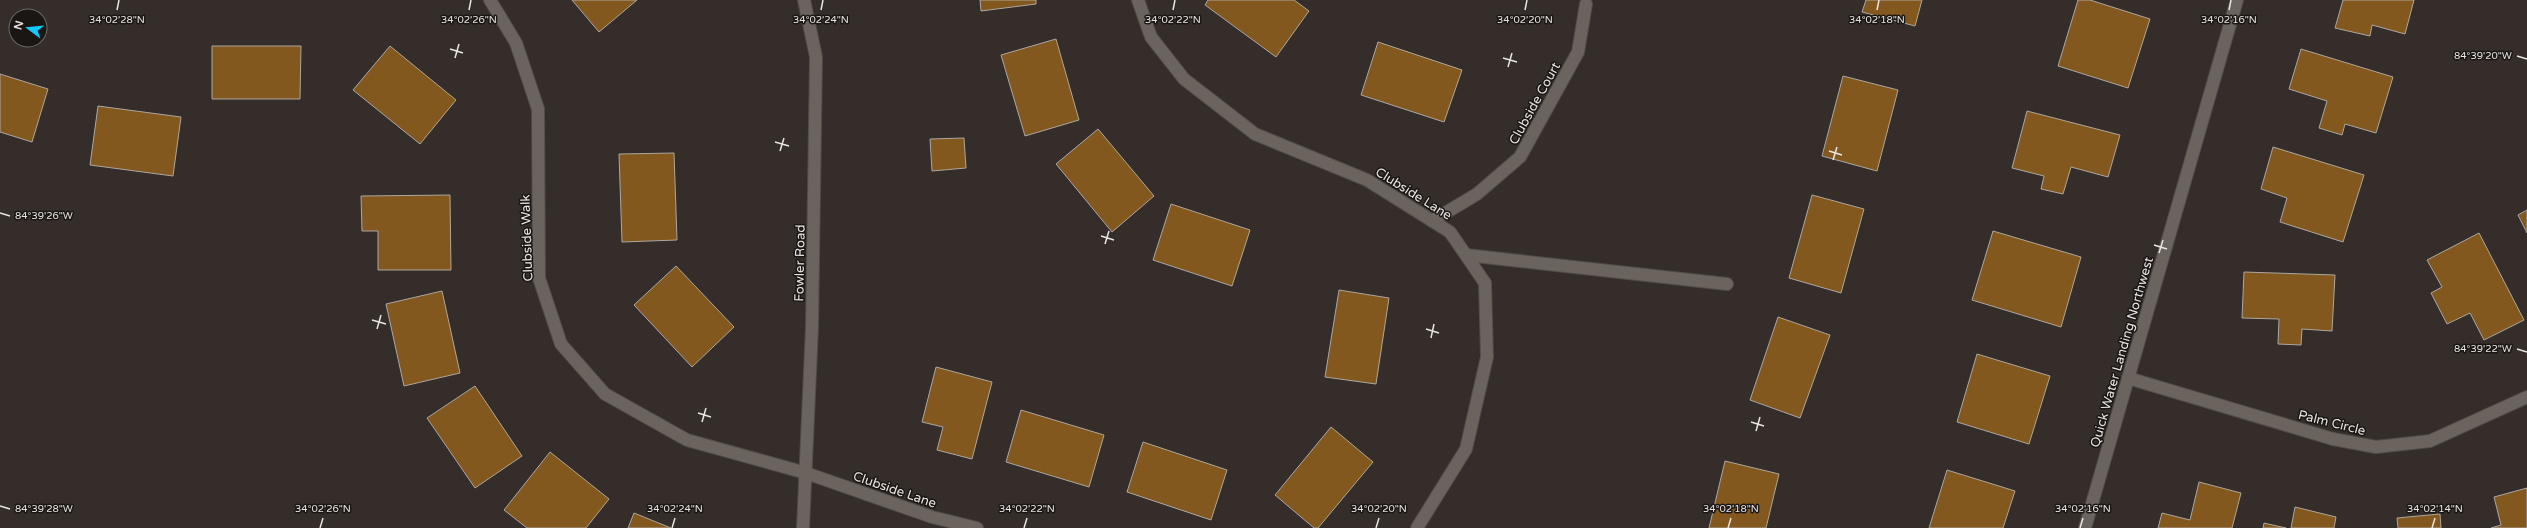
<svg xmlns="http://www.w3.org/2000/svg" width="2527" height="528" font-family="'Varela Round',sans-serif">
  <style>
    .building { fill: #83581f; stroke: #ada7a0 }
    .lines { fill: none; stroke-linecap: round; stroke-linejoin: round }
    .lane-casing { stroke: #514c47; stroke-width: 14 }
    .street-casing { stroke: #514c47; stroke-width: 14 }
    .lane { stroke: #6a635e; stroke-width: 12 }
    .street { stroke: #6a635e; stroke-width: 12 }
    .ticks { fill: none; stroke: #e9e5e2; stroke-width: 1.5 }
    .labels { text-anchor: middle; stroke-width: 3; stroke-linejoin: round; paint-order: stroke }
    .street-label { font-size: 13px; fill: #e9e5e2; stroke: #191614 }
    .ticks-label { font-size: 10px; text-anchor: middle; fill: #e9e5e2; stroke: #191614; stroke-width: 3; stroke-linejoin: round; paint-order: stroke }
  </style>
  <rect width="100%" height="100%" fill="#342d29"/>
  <g class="building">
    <polygon points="572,0 637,0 599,32"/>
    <polygon points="980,0 1036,0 1036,4 981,11"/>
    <polygon points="1208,0 1294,0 1309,11 1276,57 1205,5"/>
    <polygon points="1866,0 1922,0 1915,26 1862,12"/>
    <polygon points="2078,0 2090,0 2150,19 2128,88 2058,66"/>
    <polygon points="2343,0 2414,0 2405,34 2372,25 2370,36 2335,28"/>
    <polygon points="1056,39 1079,120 1025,136 1001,55"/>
    <polygon points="1378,42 1462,70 1444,122 1361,95"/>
    <polygon points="212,46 301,46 300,99 212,99"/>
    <polygon points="390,46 456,100 420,144 353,90"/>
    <polygon points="2301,49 2393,77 2376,133 2345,124 2342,135 2319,128 2327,101 2289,89"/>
    <polygon points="0,74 48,89 32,142 0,132"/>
    <polygon points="1843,76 1898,90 1877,171 1822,156"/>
    <polygon points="98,106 181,117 173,176 90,165"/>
    <polygon points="2027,111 2120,135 2108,177 2071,167 2063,194 2041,189 2044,176 2012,168"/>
    <polygon points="1098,129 1154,196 1112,232 1056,164"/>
    <polygon points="964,138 966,168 932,171 930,139"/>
    <polygon points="2273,147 2364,175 2343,242 2280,222 2287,198 2261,189"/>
    <polygon points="674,153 677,240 622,242 619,154"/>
    <polygon points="450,195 451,270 378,270 378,231 362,231 361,196"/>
    <polygon points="1812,195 1864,209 1841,293 1789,278"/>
    <polygon points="1171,204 1250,230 1232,286 1153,260"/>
    <polygon points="2527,210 2527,233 2518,215"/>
    <polygon points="1993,231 2081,257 2061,327 1972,300"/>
    <polygon points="2479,233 2524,320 2484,340 2470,313 2447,324 2431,293 2442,287 2427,260"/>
    <polygon points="676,266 734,327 692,367 634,305"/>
    <polygon points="2244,272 2335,275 2332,331 2302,329 2301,345 2278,344 2279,319 2242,318"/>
    <polygon points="1339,290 1389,298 1376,384 1325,377"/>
    <polygon points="442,291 460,373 404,386 386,304"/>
    <polygon points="1778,317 1830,335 1800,418 1750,400"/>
    <polygon points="1977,354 2050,376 2029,444 1957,422"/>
    <polygon points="936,367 992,382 972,459 937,450 943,427 922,422"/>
    <polygon points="475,386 522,456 475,488 427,418"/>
    <polygon points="1021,410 1104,435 1089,487 1006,462"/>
    <polygon points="1331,427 1373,462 1318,528 1314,528 1275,495"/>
    <polygon points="1143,442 1227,470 1211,520 1127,492"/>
    <polygon points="550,452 609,499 586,528 527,528 504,510"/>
    <polygon points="1725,461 1779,474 1766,528 1709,528"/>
    <polygon points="1947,470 2015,491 2003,528 1929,528"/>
    <polygon points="2199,482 2241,493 2232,528 2158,528 2162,513 2190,520"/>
    <polygon points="2527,488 2527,528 2491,528 2501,525 2494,497"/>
    <polygon points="2295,507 2336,517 2334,528 2291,528"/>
    <polygon points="634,513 671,528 628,528"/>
    <polygon points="2440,514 2441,528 2398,528 2397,518"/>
    <polygon points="2264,523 2286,528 2263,528"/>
  </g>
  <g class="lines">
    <g class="lane-casing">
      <polyline id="lane" points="1466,255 1727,284"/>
    </g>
    <g class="street-casing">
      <g id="street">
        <polyline points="490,0 516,43 538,109 539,278 561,344 605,394 687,440 806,473 932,517 977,528"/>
        <polyline points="1138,0 1151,37 1184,79 1255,134 1367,180 1450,232 1485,283 1487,357 1466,449 1417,528"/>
        <polyline points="1432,221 1477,194 1520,157 1578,52 1586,4"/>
        <polyline points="2128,378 2333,439 2376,447 2430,441 2527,397"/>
        <polyline points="803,528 812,327 816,57 804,0"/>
        <polyline points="2085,528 2237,0"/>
      </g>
    </g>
    <use href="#lane" class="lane"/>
    <use href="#street" class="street"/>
  </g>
  <path class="ticks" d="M117,10L119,0M469,10L471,0M821,10L823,0M1173,10L1175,0M1525,10L1527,0M1877,10L1879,0M2229,10L2231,0M450,49L463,53M2517,56L2527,59M455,58L459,44M1503,58L1517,62M1508,67L1512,53M775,142L789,146M780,151L784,138M1829,151L1842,155M1833,160L1837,147M0,213L10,216M1101,236L1114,240M1105,244L1109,231M2154,245L2167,249M2159,253L2163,240M372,320L386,324M377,329L381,315M1426,329L1439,333M1431,338L1434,324M2517,349L2527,352M698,413L711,417M702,422L706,408M1751,422L1764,426M1756,431L1760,417M0,506L10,509M320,528L323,518M672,528L675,518M1024,528L1027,518M1376,528L1379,518M1728,528L1731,518M2080,528L2083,518M2432,528L2435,518"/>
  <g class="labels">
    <g class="street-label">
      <text transform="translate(1534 103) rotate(-61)" y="5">Clubside Court</text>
      <text transform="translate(1414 193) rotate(32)" y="5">Clubside Lane</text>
      <text transform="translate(526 238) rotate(-92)" y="5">Clubside Walk</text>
      <text transform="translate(799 263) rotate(-89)" y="5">Fowler Road</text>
      <text transform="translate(2121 352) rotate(-74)" y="5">Quick Water Landing Northwest</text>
      <text transform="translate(2332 422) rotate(14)" y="5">Palm Circle</text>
      <text transform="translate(895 489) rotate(19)" y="5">Clubside Lane</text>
    </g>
  </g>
  <g class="ticks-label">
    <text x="117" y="23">34°02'28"N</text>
    <text x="469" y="23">34°02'26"N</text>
    <text x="821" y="23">34°02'24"N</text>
    <text x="1173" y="23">34°02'22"N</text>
    <text x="1525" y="23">34°02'20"N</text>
    <text x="1877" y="23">34°02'18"N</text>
    <text x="2229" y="23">34°02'16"N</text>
    <text x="2483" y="59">84°39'20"W</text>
    <text x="44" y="219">84°39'26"W</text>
    <text x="2483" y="352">84°39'22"W</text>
    <text x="323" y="512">34°02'26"N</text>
    <text x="675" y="512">34°02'24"N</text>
    <text x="1027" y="512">34°02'22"N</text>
    <text x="1379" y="512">34°02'20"N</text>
    <text x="1731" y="512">34°02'18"N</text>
    <text x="2083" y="512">34°02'16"N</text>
    <text x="2435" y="512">34°02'14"N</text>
    <text x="44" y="512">84°39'28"W</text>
  </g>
  <g transform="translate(28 28) rotate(286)"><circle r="19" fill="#191614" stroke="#6c6966"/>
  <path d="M0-3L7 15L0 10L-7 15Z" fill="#0fcafa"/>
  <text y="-6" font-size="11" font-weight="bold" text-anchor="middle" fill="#e9e5e2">N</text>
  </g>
</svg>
